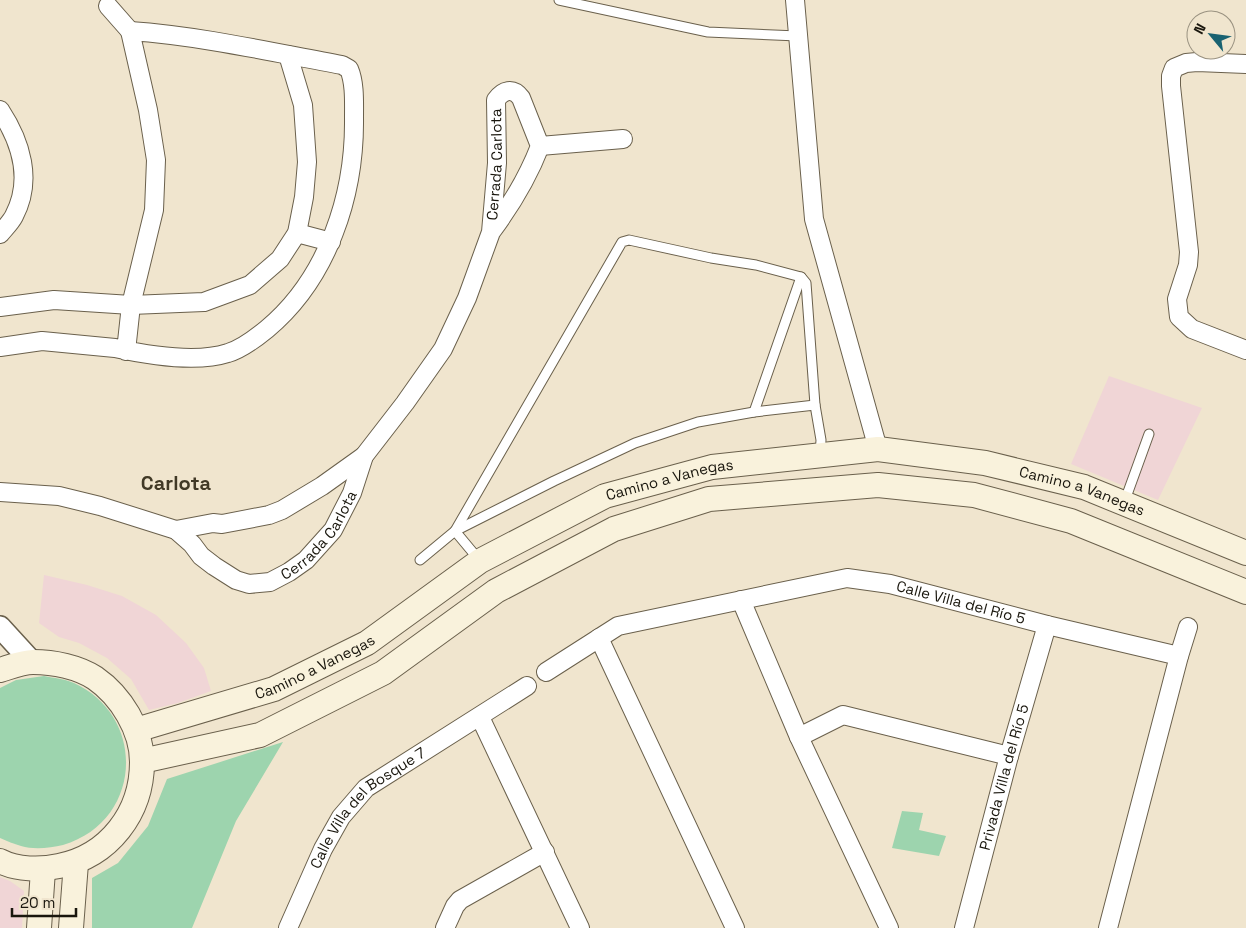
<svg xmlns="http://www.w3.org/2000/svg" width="1246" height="928" font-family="'Space Grotesk',sans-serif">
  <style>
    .commercial { fill: #f0d5d6 }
    .green { fill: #9dd4ae }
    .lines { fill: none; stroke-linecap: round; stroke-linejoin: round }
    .service-casing { stroke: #6a604c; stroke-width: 11 }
    .minor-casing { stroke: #6a604c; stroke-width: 20 }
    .tertiary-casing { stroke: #6a604c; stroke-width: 24 }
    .secondary-casing { stroke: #6a604c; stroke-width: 26 }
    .service { stroke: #fff; stroke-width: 9 }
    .minor { stroke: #fff; stroke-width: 18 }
    .tertiary { stroke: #fff; stroke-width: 21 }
    .secondary { stroke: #f9f2dc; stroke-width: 24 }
    .labels { text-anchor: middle; stroke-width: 4; stroke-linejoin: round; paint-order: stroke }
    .street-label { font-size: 15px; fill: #19160d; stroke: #f0e5ce }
    .district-label { font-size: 20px; font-weight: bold; fill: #413926; stroke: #f0e5ce }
  </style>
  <rect width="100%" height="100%" fill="#f0e5ce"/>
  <g class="commercial">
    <polygon points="1109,376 1202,408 1158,500 1071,464"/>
    <polygon points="44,575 87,585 122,596 156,615 186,643 204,668 211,691 178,703 149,710 131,679 107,658 79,643 59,637 39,623"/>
    <polygon points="0,877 10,881 24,891 22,928 0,928"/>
  </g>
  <g class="green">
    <path d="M44,676C54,678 65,679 74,683C148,717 142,822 63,845C50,848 34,850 21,846C14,844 7,841 0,838V688L16,680Z"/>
    <polygon points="283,742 236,821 192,928 92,928 92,878 118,863 148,826 167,779"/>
    <polygon points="902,811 923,813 919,830 946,836 939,856 892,848"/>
  </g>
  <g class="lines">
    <g class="service-casing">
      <g id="service">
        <polyline points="559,0 708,32 798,36"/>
        <polyline points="754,412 801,277"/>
        <polyline points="1124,503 1149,434"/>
        <polyline points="420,560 455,531 554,481 635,443 698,422 754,412 815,405 821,440 820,455"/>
        <polyline points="480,561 455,531 622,242 629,240 711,258 756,265 801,277 806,283 815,405"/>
      </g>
    </g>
    <g class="minor-casing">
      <g id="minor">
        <polyline points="795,0 814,219 878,449"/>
        <polyline points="108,6 130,31"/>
        <polyline points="1246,64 1197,62 1186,63 1174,68 1171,76 1171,86 1189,252 1188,265 1177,299 1179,317 1192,329 1246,350"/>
        <path d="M0,110C21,142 33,180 14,216C11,222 5,228 0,234"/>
        <polyline points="540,146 623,139"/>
        <polyline points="297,233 331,242"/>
        <polyline points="0,307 54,300 131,305 204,302 250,285 280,259 297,233 304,197 307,162 303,105 288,55"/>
        <path d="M0,347L42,341L115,348C147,355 197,363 228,353C242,349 256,338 267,329C328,278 355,195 354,118C354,102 355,83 349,69L342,65C271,52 201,36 130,31L148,110L156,160L154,210L131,305L126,351"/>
        <path id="s1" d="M0,492L59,496L100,506L176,530L192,544L201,556L214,566L236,580L249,584L270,582L289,572L306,560L333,530L352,493L364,456L405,403L443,349L467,298L491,232L497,163L496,100C503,90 513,87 521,98L540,146C528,177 512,204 491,232"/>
        <polyline points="176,530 213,523 222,524 269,515 282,510 322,486 364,456"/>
        <polyline points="741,600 799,737 889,928"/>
        <polyline points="599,638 735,928"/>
        <path id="s2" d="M546,672L618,626L847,578L890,584L1047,625L1179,656"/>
        <polyline points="480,717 580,928"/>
        <polyline points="799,737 843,715 1009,756"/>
        <path id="s3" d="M288,928L323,849L341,817L366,788L527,686"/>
        <polyline points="445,928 455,906 460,900 545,852"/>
        <path id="s4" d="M964,928L1009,756L1047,625"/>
        <polyline points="1108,928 1179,656 1188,627"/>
      </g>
    </g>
    <g class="tertiary-casing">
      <polyline id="tertiary" points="0,627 32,662"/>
    </g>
    <g class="secondary-casing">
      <g id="secondary">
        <path d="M0,670C10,667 23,662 33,662C54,662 78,667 95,678C121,696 142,730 142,762C142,813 109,856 59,866C41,870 17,870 0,861"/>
        <path id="s5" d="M136,730L274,689L367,643L480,561L605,496L712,467L878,449L985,463L1084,487L1246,553"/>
        <polyline points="142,761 260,735 383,673 496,591 614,529 709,499 878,485 974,495 1071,521 1246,592"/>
        <polyline points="39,928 43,870"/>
        <polyline points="71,928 76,863"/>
      </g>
    </g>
    <use href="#service" class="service"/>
    <use href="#minor" class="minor"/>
    <use href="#tertiary" class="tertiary"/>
    <use href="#secondary" class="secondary"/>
  </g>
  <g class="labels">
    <g class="street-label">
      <text dy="5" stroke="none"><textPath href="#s1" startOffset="785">Cerrada Carlota</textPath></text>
      <text dy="5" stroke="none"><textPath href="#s5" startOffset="595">Camino a Vanegas</textPath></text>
      <text dy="5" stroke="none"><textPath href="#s5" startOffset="1015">Camino a Vanegas</textPath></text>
      <text dy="5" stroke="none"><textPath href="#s1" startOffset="364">Cerrada Carlota</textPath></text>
      <text dy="5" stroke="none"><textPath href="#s2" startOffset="436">Calle Villa del Río 5</textPath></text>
      <text dy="5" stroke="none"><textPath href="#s5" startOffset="190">Camino a Vanegas</textPath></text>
      <text dy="5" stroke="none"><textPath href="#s4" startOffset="156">Privada Villa del Río 5</textPath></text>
      <text dy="5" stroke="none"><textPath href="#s3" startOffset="148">Calle Villa del Bosque 7</textPath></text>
    </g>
    <g class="district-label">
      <text x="176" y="490">Carlota</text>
    </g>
  </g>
  <g transform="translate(1211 35) rotate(299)"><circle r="24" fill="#f0e5ce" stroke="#9a9281"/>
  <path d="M0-4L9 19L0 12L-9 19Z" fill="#196271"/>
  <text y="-8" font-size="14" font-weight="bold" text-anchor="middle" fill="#19160d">N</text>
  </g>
  <path d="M12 908v8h64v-8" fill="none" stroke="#19160d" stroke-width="2.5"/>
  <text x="20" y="908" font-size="15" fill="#19160d" stroke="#f0e5ce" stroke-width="4" paint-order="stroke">20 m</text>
</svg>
